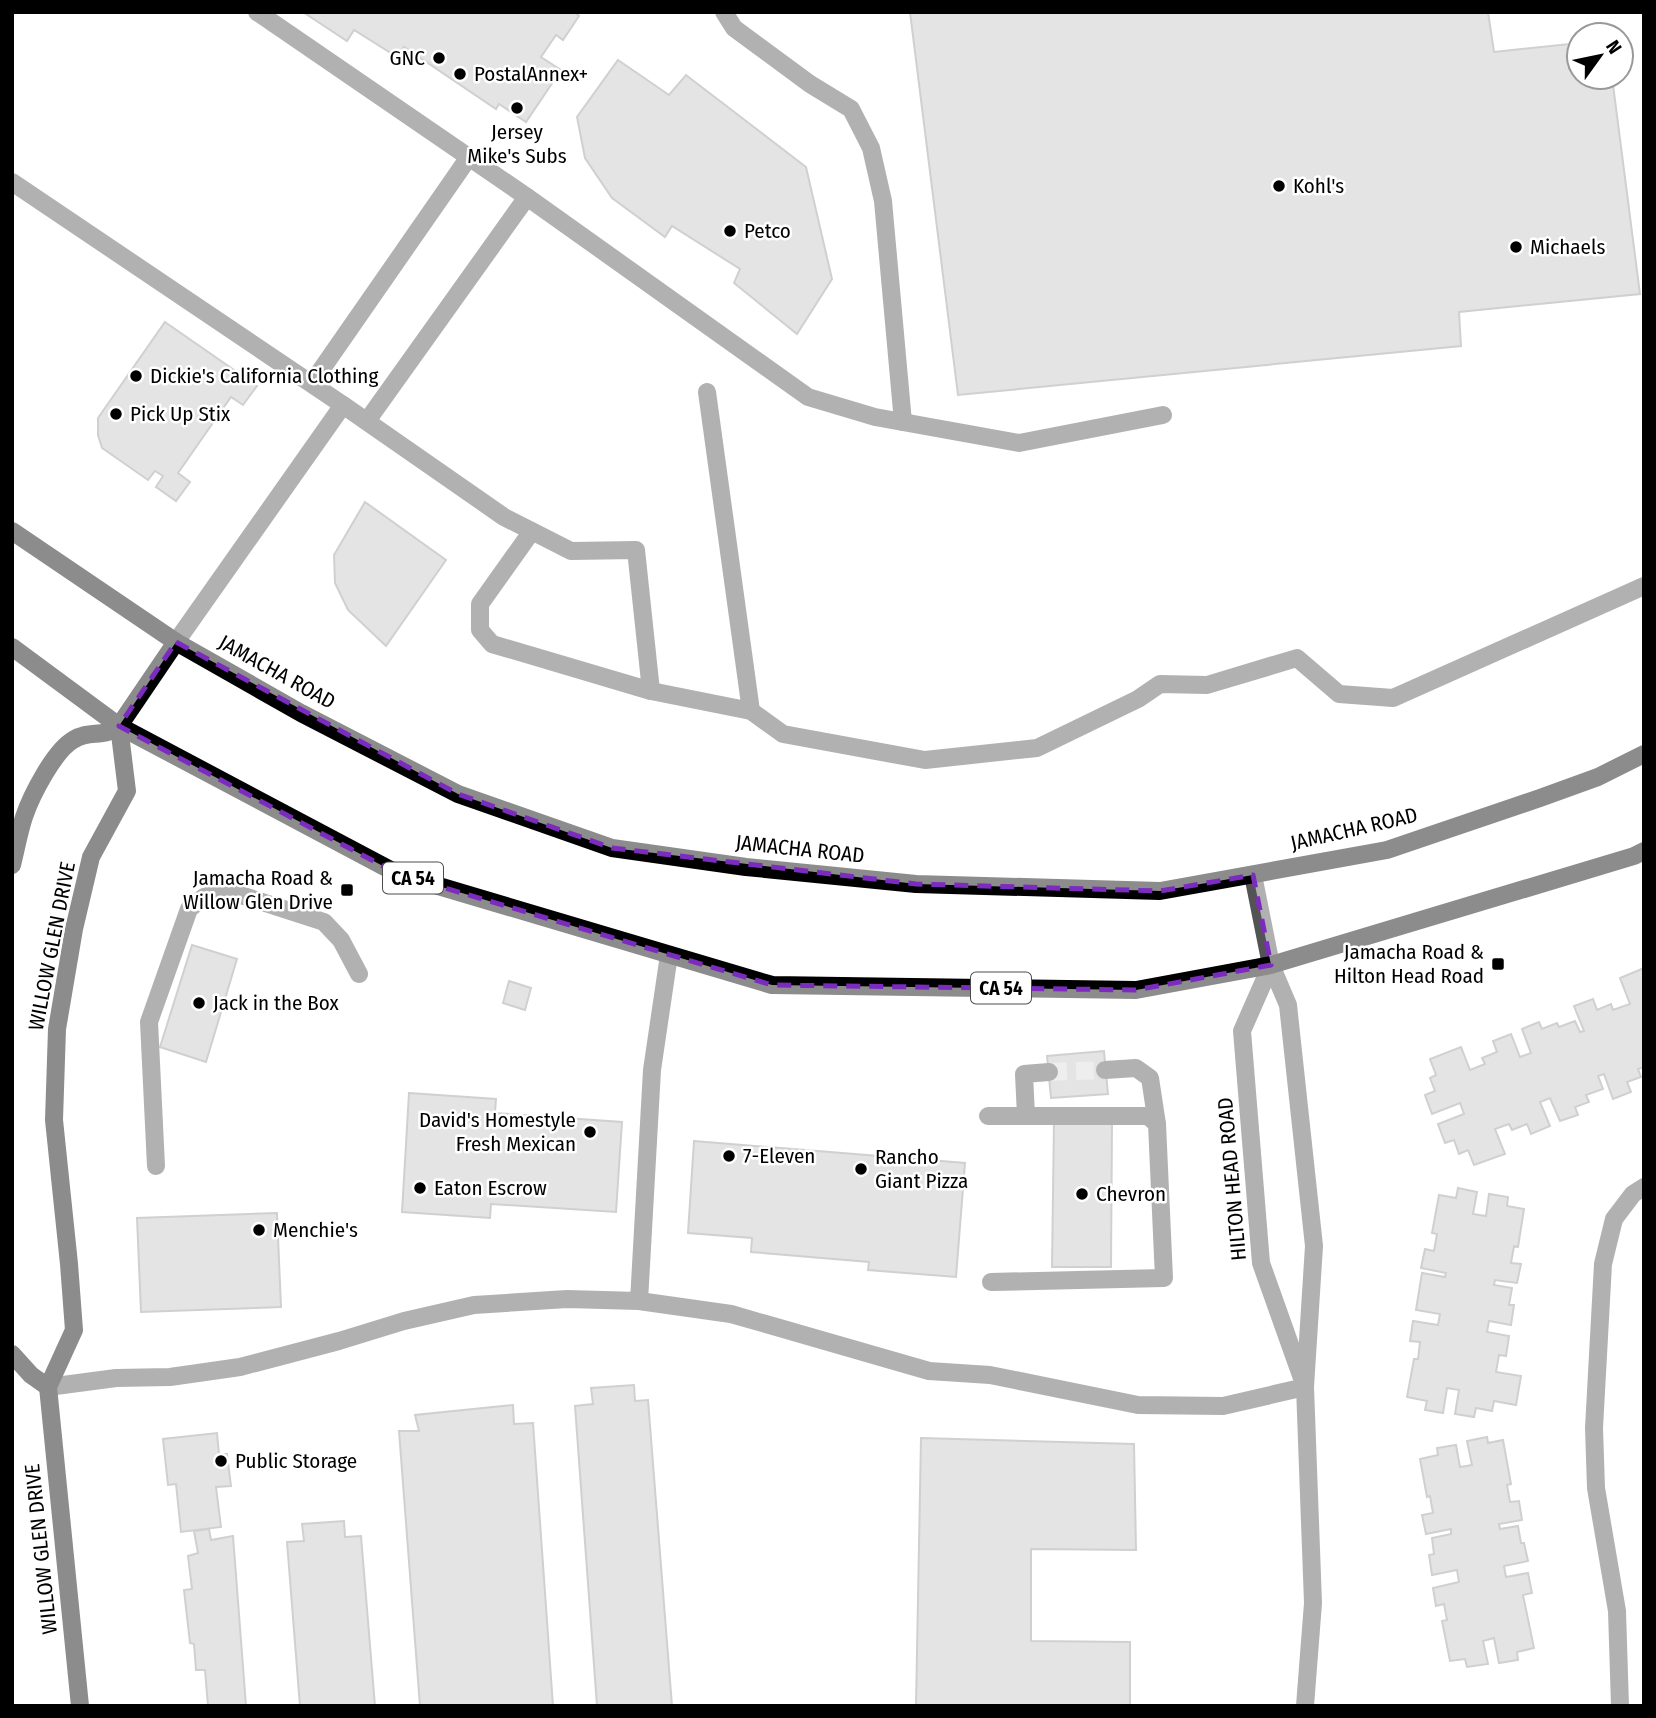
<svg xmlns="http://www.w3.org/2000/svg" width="1656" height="1718" font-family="'Fira Sans Condensed',sans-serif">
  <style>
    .building { fill: #c3c3c3; stroke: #979797; stroke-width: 2 }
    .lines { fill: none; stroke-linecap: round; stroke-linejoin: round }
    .minor-tunnel { stroke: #d9d9d9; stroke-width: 18; stroke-dasharray: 18 9; stroke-linecap: butt }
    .minor { stroke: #535353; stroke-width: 18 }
    .major { stroke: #000; stroke-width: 18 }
    .marked { fill: none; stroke: #7b2cbf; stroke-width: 5; stroke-dasharray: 14 9; stroke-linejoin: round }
    .poi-dot { fill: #000; stroke: #fff; stroke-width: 2.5 }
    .labels { text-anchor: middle; stroke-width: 5; stroke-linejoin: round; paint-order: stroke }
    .shield { fill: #fff; stroke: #4c4c4c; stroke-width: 2 }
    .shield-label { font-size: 19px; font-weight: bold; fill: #000 }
    .poi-label { font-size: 21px; fill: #000; stroke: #fff; text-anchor: start }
    .street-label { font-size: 21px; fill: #000; stroke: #fff }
  </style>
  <rect width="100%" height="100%" fill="#fff"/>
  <g class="building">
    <polygon points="303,12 574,12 579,16 563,40 556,35 541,57 561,70 526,122 499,104 496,109 404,47 397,57 354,30 347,41"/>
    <polygon points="910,12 1488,12 1494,52 1579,43 1579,77 1612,77 1640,294 1459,312 1461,346 958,395"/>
    <polygon points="618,60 669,95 686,75 806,167 832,279 797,334 734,283 740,269 672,226 665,237 612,198 585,158 577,117"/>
    <polygon points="165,322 257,386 243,405 231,397 178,473 190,482 176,501 156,487 163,476 155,471 148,480 102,448 98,435 98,418"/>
    <polygon points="365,502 446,560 386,646 348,610 335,583 334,555"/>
    <polygon points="192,945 237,959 206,1062 160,1047"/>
    <polygon points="1644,968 1644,1067 1638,1069 1641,1077 1627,1082 1631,1092 1613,1099 1604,1074 1598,1076 1603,1089 1586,1095 1589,1102 1575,1107 1578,1115 1560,1121 1550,1098 1540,1102 1550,1126 1531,1134 1527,1124 1512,1130 1509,1124 1495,1129 1505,1154 1474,1165 1468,1150 1459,1154 1454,1140 1445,1143 1438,1124 1464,1114 1460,1103 1432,1114 1425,1095 1435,1091 1430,1078 1436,1075 1430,1059 1461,1047 1470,1070 1485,1064 1482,1058 1497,1052 1493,1041 1511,1034 1520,1057 1531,1053 1522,1029 1539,1022 1542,1029 1557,1023 1559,1027 1575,1021 1580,1032 1584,1031 1574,1006 1593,999 1597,1010 1611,1004 1613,1010 1630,1004 1620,978"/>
    <polygon points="509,981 531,988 525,1010 503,1003"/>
    <polygon points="1104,1051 1108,1094 1051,1098 1047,1056"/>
    <polygon points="409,1093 496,1099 495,1113 622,1122 616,1212 491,1204 490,1218 402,1212"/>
    <polygon points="1054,1121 1112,1121 1111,1267 1052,1267"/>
    <polygon points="694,1141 965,1163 956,1277 868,1270 869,1262 751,1252 752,1238 688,1233"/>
    <polygon points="1458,1188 1477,1192 1473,1214 1486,1216 1489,1194 1508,1197 1507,1206 1524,1209 1518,1247 1514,1246 1511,1263 1521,1264 1517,1283 1495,1280 1494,1285 1512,1288 1509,1305 1514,1305 1511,1325 1489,1321 1487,1332 1509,1336 1506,1356 1499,1355 1496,1372 1521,1376 1516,1405 1494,1401 1492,1411 1476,1408 1474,1417 1455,1414 1459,1390 1447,1388 1443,1413 1425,1410 1427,1401 1407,1397 1414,1359 1418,1359 1420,1342 1410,1341 1413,1321 1438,1325 1440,1314 1416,1310 1422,1273 1445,1277 1446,1273 1421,1268 1425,1249 1434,1251 1437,1234 1432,1233 1439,1195 1456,1198"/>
    <polygon points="277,1213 281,1307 141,1312 137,1218"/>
    <polygon points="634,1385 635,1401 648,1400 672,1706 597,1706 575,1406 593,1404 591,1388"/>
    <polygon points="513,1405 514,1424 533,1423 553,1706 420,1706 399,1431 419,1431 415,1415"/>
    <polygon points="217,1433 219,1454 227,1454 231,1486 216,1487 221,1527 181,1532 176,1484 168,1485 163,1439"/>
    <polygon points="1487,1437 1488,1443 1503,1440 1511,1484 1507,1485 1510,1502 1519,1501 1522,1520 1499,1524 1500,1529 1518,1526 1521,1543 1524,1543 1528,1561 1504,1566 1506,1577 1528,1573 1532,1593 1523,1595 1534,1648 1517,1652 1518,1660 1499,1663 1494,1638 1483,1641 1488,1664 1467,1667 1465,1659 1450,1661 1442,1621 1447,1620 1444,1604 1436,1606 1433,1588 1459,1582 1457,1570 1432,1575 1429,1555 1434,1554 1432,1538 1451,1534 1451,1529 1426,1534 1422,1515 1433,1513 1430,1496 1427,1497 1420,1459 1438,1455 1437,1448 1456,1445 1460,1467 1472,1465 1467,1441"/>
    <polygon points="921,1438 1134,1444 1136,1550 1031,1549 1031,1641 1130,1642 1130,1706 916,1706"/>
    <polygon points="344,1521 345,1537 361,1536 375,1706 300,1706 287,1542 304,1541 302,1524"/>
    <polygon points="209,1529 211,1540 233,1536 246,1706 208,1706 205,1670 196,1670 194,1644 190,1643 184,1590 192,1589 188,1556 198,1553 194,1531"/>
  </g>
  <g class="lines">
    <polyline class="minor-tunnel" points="1049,1072 1105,1070"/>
    <g class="minor">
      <polyline points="257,12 527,197 808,397 875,417 1019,443 1163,415"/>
      <polyline points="724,12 734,28 810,84 851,109 871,148 883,201 903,422"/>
      <polyline points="12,182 343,405 176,642"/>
      <polyline points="312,383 469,157"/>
      <polyline points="343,405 504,517 571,551 636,550 651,691 492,644 480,630 480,604 532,531"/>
      <polyline points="367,421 527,197"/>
      <polyline points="651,691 751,711 707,392"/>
      <polyline points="751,711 783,734 925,760 1037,748 1138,699 1160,684 1207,685 1297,658 1339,694 1393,698 1644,586"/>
      <polyline points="1253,875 1271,965 1288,1005 1314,1246 1305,1387 1313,1603 1305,1706"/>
      <polyline points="1271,965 1242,1031 1261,1263 1303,1381"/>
      <polyline points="1105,1070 1136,1068 1150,1078 1157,1124"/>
      <polyline points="988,1116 1148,1116 1157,1124 1164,1278 991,1282"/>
      <polyline points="1026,1116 1024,1074 1049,1072"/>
      <polyline points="156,1166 149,1022 189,909 204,897 228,891 324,922 341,940 359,974"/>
      <polyline points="639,1301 731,1314 929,1371 990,1375 1138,1405 1223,1406 1305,1387"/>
      <polyline points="48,1387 116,1378 170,1377 240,1367 339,1341 404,1321 474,1305 567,1299 639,1301 652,1070 669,955"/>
      <polyline points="1620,1706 1617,1611 1596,1488 1594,1428 1603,1264 1614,1219 1633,1194 1644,1187"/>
    </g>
    <g class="major">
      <polyline points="12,531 176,642 301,713 458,794 612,848 746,867 916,884 1160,891 1387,850 1540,798 1598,777 1644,754"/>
      <polyline points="12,647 119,726 398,874 772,985 1136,990 1271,965 1634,856 1644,851"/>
      <path d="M12,865C16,849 19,832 24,817C31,796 54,751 73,740C91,729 102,739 119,726L176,642"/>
      <polyline points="12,1354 31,1375 48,1387"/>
      <polyline points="80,1706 48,1387 74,1330 69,1264 54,1120 57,1029 74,929 91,857 127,791 119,726"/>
    </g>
  </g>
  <path d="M0 0H1656V1718H0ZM176,642L458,794L612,848L916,884L1160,891L1253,875L1271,965L1136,990L772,985L398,874L119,726Z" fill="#fff" fill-opacity=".55" fill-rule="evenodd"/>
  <path class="marked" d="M176,642L458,794L612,848L916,884L1160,891L1253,875L1271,965L1136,990L772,985L398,874L119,726Z"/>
  <g class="poi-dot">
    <circle cx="439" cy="58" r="7"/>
    <circle cx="460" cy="74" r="7"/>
    <circle cx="517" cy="108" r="7"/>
    <circle cx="1279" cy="186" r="7"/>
    <circle cx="730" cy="231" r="7"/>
    <circle cx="1516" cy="247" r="7"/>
    <circle cx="136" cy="376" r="7"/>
    <circle cx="116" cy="414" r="7"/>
    <rect x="340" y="883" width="14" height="14" rx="3.5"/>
    <rect x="1491" y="957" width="14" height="14" rx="3.5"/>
    <circle cx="199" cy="1003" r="7"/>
    <circle cx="590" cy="1132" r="7"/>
    <circle cx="729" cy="1156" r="7"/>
    <circle cx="861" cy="1169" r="7"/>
    <circle cx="420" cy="1188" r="7"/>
    <circle cx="1082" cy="1194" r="7"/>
    <circle cx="259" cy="1230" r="7"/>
    <circle cx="221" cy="1461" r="7"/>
  </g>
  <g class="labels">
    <g class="shield">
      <rect x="383" y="862.5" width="60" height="31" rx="5"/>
      <rect x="971" y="972.5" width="60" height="31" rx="5"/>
    </g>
    <g class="shield-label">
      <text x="413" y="885">CA 54</text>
      <text x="1001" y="995">CA 54</text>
    </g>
    <g class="poi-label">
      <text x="425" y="65" text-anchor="end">GNC</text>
      <text x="474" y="81">PostalAnnex+</text>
      <text x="517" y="139" text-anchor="middle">Jersey<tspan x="517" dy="24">Mike's Subs</tspan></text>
      <text x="1293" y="193">Kohl's</text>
      <text x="744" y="238">Petco</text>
      <text x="1530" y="254">Michaels</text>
      <text x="150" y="383">Dickie's California Clothing</text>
      <text x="130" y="421">Pick Up Stix</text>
      <text x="333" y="885" text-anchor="end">Jamacha Road &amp;<tspan x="333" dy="24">Willow Glen Drive</tspan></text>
      <text x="1484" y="959" text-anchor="end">Jamacha Road &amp;<tspan x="1484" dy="24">Hilton Head Road</tspan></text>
      <text x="213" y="1010">Jack in the Box</text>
      <text x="576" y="1127" text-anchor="end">David's Homestyle<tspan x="576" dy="24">Fresh Mexican</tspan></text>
      <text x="743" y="1163">7-Eleven</text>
      <text x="875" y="1164">Rancho<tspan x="875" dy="24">Giant Pizza</tspan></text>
      <text x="434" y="1195">Eaton Escrow</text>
      <text x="1096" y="1201">Chevron</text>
      <text x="273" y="1237">Menchie's</text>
      <text x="235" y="1468">Public Storage</text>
    </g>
    <g class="street-label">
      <text transform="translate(277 672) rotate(29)" y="7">JAMACHA ROAD</text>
      <text transform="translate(1354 829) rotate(-13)" y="7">JAMACHA ROAD</text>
      <text transform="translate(800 849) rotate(6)" y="7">JAMACHA ROAD</text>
      <text transform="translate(52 946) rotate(-79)" y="7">WILLOW GLEN DRIVE</text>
      <text transform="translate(1232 1179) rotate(-95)" y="7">HILTON HEAD ROAD</text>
      <text transform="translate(41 1549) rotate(-96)" y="7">WILLOW GLEN DRIVE</text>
    </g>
  </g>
  <rect width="1656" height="1718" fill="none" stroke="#000000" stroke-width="28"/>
  <g transform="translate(1600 56) rotate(57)"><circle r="33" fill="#ffffff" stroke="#999999" stroke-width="2"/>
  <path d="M0-5L12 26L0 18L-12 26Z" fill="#000000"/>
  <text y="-10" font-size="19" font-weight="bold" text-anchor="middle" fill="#000000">N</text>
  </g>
</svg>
